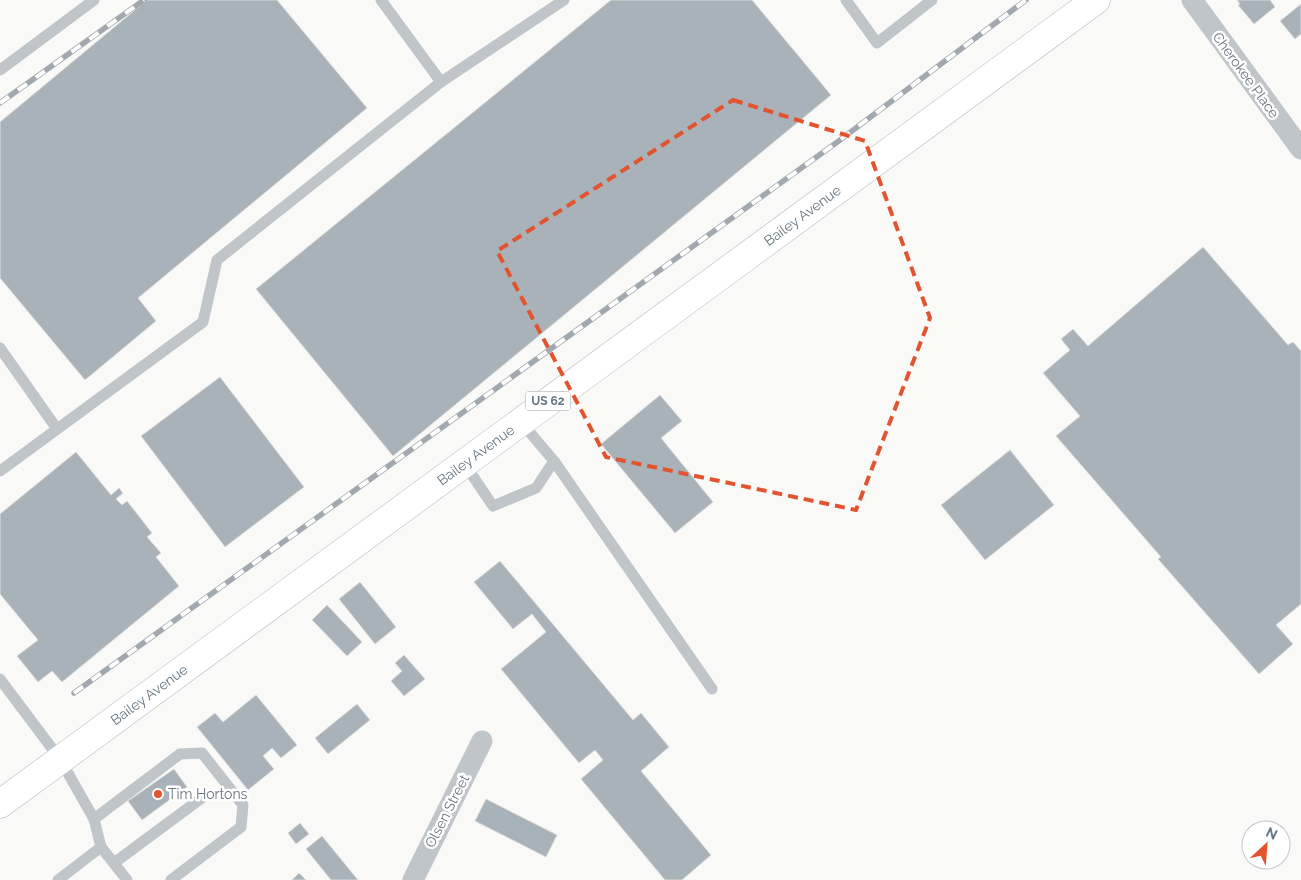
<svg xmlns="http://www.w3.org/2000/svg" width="1301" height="880" font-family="Raleway,sans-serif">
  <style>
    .building { fill: #a9b2b8; stroke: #dbdbd9 }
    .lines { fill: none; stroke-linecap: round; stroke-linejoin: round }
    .primary-casing { stroke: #b4b9bd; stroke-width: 29 }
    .service { stroke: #c0c5c9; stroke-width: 11 }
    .minor { stroke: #c0c5c9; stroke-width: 21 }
    .primary { stroke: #fff; stroke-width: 28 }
    .rail-casing { stroke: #a2a9ae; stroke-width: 5.5 }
    .rail { stroke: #fff; stroke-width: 4; stroke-dasharray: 11; stroke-linecap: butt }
    .marked { fill: none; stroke: #e1542f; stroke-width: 4; stroke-dasharray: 10 6; stroke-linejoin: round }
    .poi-dot { fill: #e1542f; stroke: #fff; stroke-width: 2 }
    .labels { text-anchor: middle; stroke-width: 5; stroke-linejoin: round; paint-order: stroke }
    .shield { fill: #fff; stroke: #939ea7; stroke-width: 1 }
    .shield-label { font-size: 12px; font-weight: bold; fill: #657581 }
    .street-label { font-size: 14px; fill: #657581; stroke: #fff }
    .poi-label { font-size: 14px; fill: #657581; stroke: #fff; text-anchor: start }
  </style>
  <rect width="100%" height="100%" fill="#f9f9f7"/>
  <g class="building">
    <polygon points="147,0 277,0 367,108 138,298 156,321 85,380 0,278 0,122"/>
    <polygon points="611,0 752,0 831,95 393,456 256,289"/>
    <polygon points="1237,0 1270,0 1275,7 1254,24 1238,5 1240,4"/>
    <polygon points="1301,4 1301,34 1295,39 1280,21"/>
    <polygon points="1203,247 1288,345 1293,342 1301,351 1301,604 1276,625 1293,644 1259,674 1158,559 1161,557 1056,436 1080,416 1043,373 1070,350 1061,339 1073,329 1088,346"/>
    <polygon points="220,377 304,487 225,547 141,436"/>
    <polygon points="660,395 682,421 661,438 713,502 675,533 601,444"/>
    <polygon points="1010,450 1054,505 985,560 941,505"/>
    <polygon points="76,452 111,495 119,488 123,493 116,499 122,505 127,501 152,533 147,537 161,553 156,557 179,586 62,682 52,671 38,682 17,656 38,640 0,594 0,514"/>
    <polygon points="500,561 633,720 641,713 669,747 641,771 711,855 682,880 665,880 581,779 603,760 595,750 579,763 501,669 546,632 532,614 513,629 474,582"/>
    <polygon points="360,582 396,627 375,644 339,599"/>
    <polygon points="327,605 362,642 347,656 312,620"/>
    <polygon points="404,655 425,679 404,696 391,681 402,671 395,663"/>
    <polygon points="256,695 297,745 281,758 272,748 263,756 274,769 248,790 197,727 215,713 223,722"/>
    <polygon points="357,704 370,720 328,754 315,738"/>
    <polygon points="174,769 187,787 142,820 128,801"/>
    <polygon points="486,799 557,835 546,857 475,821"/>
    <polygon points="300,823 309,834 296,844 288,833"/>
    <polygon points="322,836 358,880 331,880 306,849"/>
    <polygon points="299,873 306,880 292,880"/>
  </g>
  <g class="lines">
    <g class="primary-casing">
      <g id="primary">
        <path id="s1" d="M0,804L1096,0"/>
      </g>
    </g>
    <g class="service">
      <polyline points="846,0 877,43 932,0"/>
      <polyline points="0,70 94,0"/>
      <polyline points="441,82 564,0"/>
      <polyline points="0,348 57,429"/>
      <polyline points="554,461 712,689"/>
      <polyline points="464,463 493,506 536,488 554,461 521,422"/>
      <polyline points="0,471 203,322 217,260 441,82 381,0"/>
      <polyline points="0,679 60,759 94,819 101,847 58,880"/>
      <polyline points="94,819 180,754 202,753 243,805 241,827 171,880"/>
      <polyline points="101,847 127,880"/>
      <polyline points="114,863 203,797"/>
    </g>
    <g class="minor">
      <polyline points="1192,0 1301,149"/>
      <polyline points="413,880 482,741"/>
    </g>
    <use href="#primary" class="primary"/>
    <g class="rail-casing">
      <g id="rail">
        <polyline points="0,103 144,0"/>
        <polyline points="74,693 836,143 1026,0"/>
      </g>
    </g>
    <use href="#rail" class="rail"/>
  </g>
  <path class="marked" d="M733,100L865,141L930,318L856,510L606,457L497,251Z"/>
  <circle class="poi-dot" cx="158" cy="794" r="5"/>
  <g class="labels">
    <rect class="shield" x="525.5" y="391.5" width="45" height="19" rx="4"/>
    <g class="shield-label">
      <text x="548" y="405">US 62</text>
    </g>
    <g class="street-label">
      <text transform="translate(1246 75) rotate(54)" y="5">Cherokee Place</text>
      <text dy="5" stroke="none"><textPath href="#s1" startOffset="995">Bailey Avenue</textPath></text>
      <text dy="5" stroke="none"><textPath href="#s1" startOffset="590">Bailey Avenue</textPath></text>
      <text dy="5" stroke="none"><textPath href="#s1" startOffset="185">Bailey Avenue</textPath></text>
      <text transform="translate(447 811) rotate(-63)" y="5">Olsen Street</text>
    </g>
    <g class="poi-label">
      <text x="168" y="799">Tim Hortons</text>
    </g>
  </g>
  <g transform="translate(1266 845) rotate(26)"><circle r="24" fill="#ffffff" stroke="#c1c8cd"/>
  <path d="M0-4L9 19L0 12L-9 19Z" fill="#e1542f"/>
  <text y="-8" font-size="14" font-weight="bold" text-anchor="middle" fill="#657581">N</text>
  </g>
</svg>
